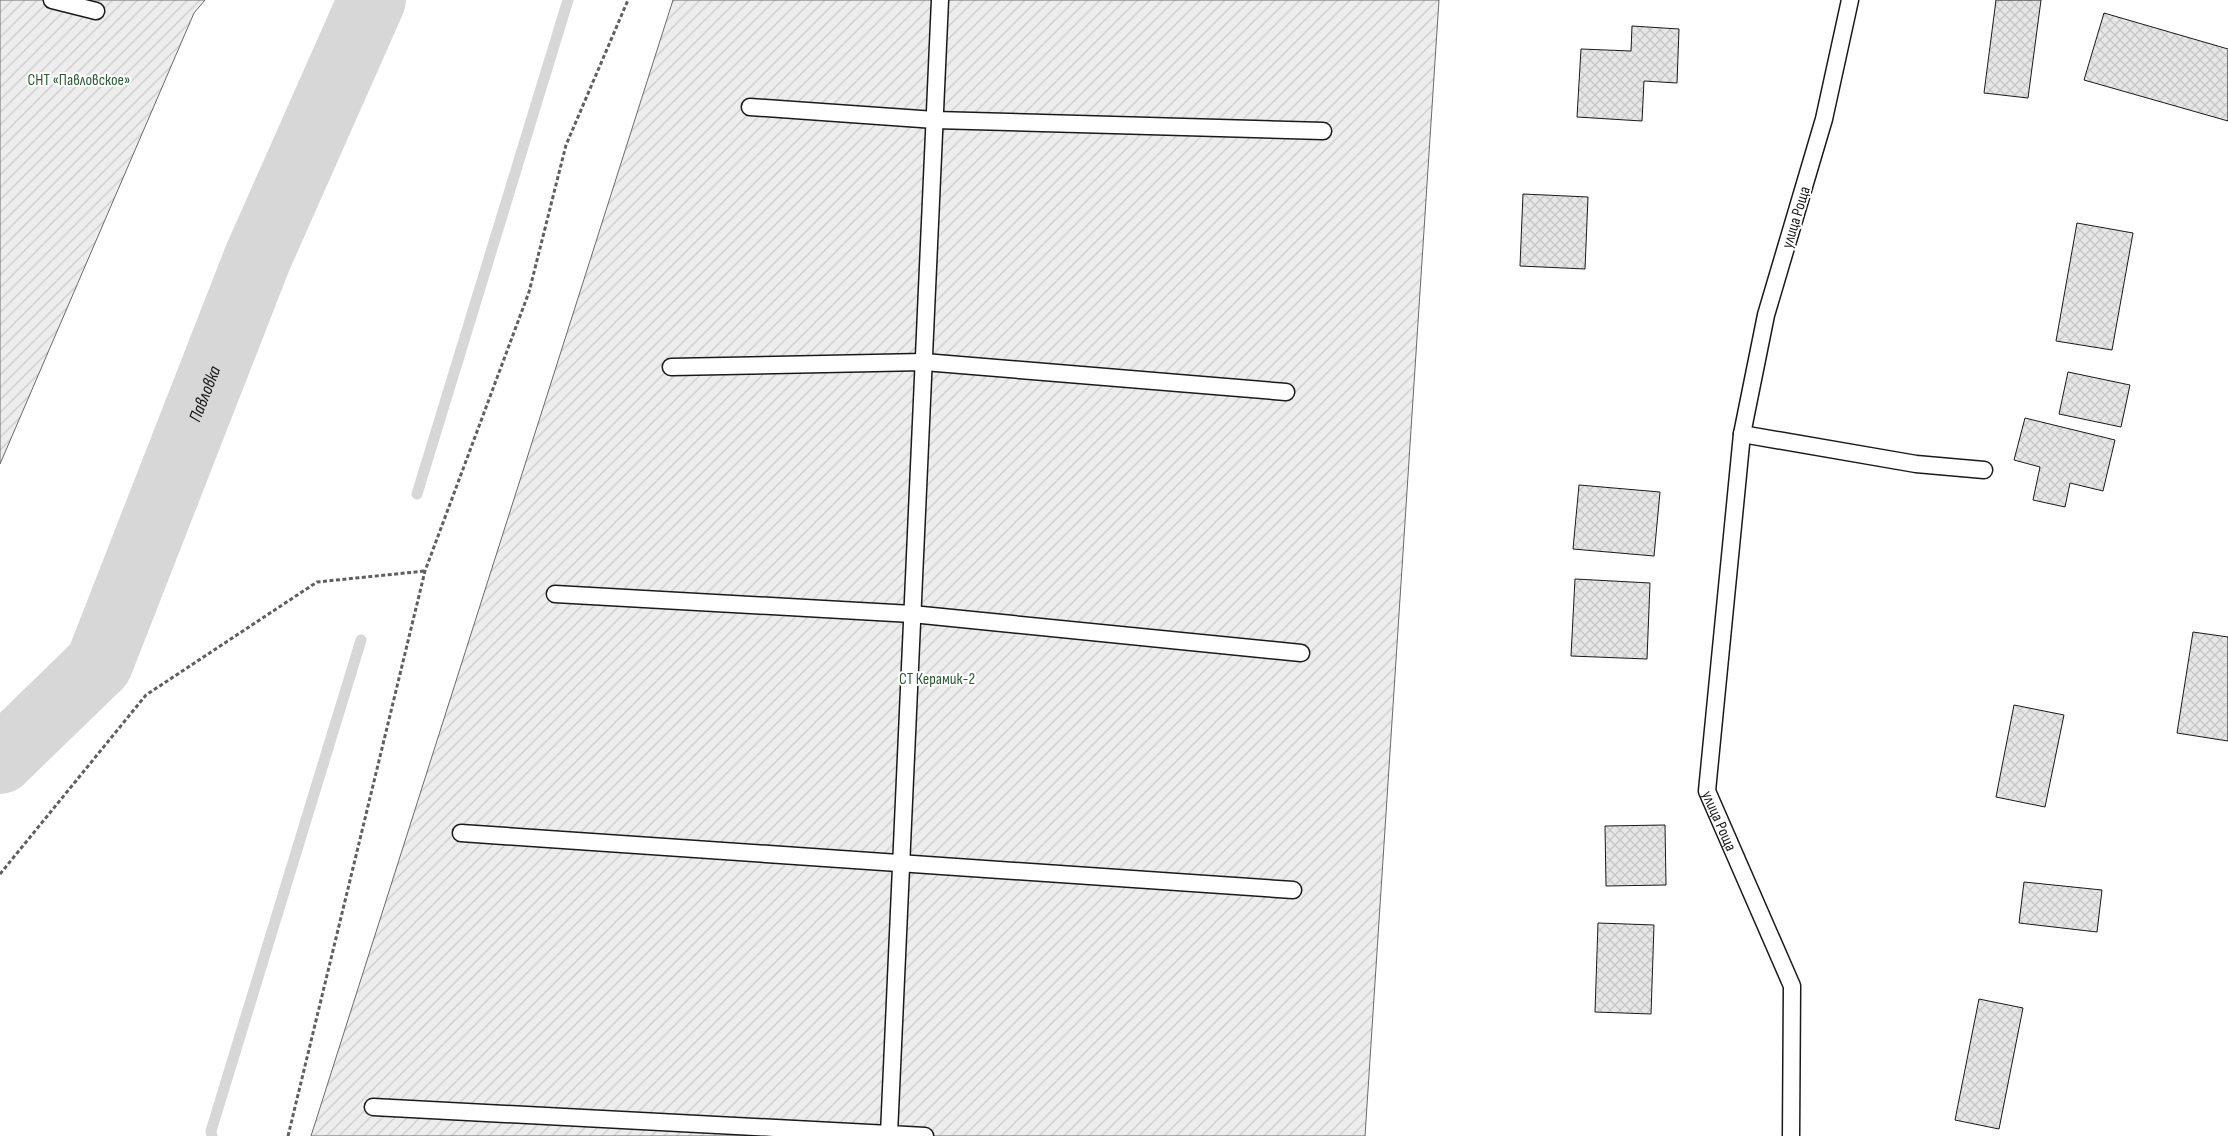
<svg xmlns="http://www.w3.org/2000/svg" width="2228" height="1136" font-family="'Sofia Sans Condensed',sans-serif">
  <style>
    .garden { fill: url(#garden-furrows); stroke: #6a6a6a }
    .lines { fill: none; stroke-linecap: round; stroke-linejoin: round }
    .stream { stroke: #d7d7d7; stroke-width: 11 }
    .river { stroke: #d7d7d7; stroke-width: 68 }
    .building { fill: url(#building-cross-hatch); stroke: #1a1a1a }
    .lane-casing { stroke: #1a1a1a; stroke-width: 19 }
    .path { stroke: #5f5f5f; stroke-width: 3; stroke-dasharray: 4 2.5; stroke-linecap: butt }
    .lane { stroke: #fff; stroke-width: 16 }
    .labels { text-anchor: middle; stroke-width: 4; stroke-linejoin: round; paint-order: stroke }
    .park-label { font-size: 16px; fill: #2b5a34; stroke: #fff }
    .street-label { font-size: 16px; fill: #1a1a1a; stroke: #fff }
    .water-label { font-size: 18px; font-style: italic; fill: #1a1a1a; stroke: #fff }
  </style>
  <defs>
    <pattern id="garden-furrows" width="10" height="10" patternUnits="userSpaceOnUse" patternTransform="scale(1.25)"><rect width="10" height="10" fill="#ededed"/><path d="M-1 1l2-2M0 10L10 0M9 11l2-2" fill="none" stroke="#cbcbcb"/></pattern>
    <pattern id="building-cross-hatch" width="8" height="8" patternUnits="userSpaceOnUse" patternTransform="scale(1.25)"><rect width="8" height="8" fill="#e6e6e6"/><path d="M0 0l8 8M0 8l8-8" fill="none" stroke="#c5c5c5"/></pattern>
  </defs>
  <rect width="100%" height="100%" fill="#fff"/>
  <g class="garden">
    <polygon points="0,0 205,0 194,13 0,464"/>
    <polygon points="673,0 1439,0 1365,1136 311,1136"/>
  </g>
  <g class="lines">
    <g class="stream">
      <polyline points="417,494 568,0"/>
      <polyline points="212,1136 211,1131 361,640"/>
    </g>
    <path class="river" id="s1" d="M0,760L99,664L258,257L372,0"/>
  </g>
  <g class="building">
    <polygon points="1996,0 2041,0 2028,98 1984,93"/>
    <polygon points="2104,13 2228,49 2228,121 2084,80"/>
    <polygon points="1632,26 1679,29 1677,83 1644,81 1642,121 1577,117 1581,49 1631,51"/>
    <polygon points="1523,194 1588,197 1585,269 1520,266"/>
    <polygon points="2077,223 2133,233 2112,350 2056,341"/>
    <polygon points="2068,372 2130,385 2121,427 2059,414"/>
    <polygon points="2025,418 2115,440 2103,491 2070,483 2065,507 2033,500 2040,467 2014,460"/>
    <polygon points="1579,485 1660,492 1654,556 1573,549"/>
    <polygon points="1575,579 1650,583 1647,659 1571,656"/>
    <polygon points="2193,632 2228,637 2228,741 2177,733"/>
    <polygon points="2014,705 2064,715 2045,807 1996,797"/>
    <polygon points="1665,825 1666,885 1606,886 1605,826"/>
    <polygon points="2024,882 2102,890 2097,932 2019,923"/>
    <polygon points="1598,923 1654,925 1651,1014 1595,1012"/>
    <polygon points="1979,999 2023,1008 1999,1129 1955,1120"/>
  </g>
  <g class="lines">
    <g class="lane-casing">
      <g id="lane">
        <polyline points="52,0 96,11"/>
        <polyline points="1850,0 1824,119 1766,315 1742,434 1916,464 1984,470"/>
        <polyline points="750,107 935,120 1323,131"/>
        <polyline points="671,367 924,362 1286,392"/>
        <path id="s2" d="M1742,434L1707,791L1792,986L1791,1136"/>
        <polyline points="555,594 912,614 1301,653"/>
        <polyline points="461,833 1293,890"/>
        <polyline points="373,1107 889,1134 889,1136"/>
        <polyline points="925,1136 889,1134 940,0"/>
      </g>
    </g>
    <g class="path">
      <polyline points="0,874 146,695 317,582 425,571"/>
      <polyline points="288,1136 425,571 529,292 566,145 628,0"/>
    </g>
    <use href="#lane" class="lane"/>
  </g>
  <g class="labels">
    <g class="park-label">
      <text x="79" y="85">СНТ «Павловское»</text>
      <text x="937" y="684">СТ Керамик-2</text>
    </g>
    <g class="street-label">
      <text transform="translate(1795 217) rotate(-73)" y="6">улица Роща</text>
      <text dy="6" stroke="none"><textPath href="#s2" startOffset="391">улица Роща</textPath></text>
    </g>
    <g class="water-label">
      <text dy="6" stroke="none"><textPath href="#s1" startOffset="428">Павловка</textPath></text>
    </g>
  </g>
</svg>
